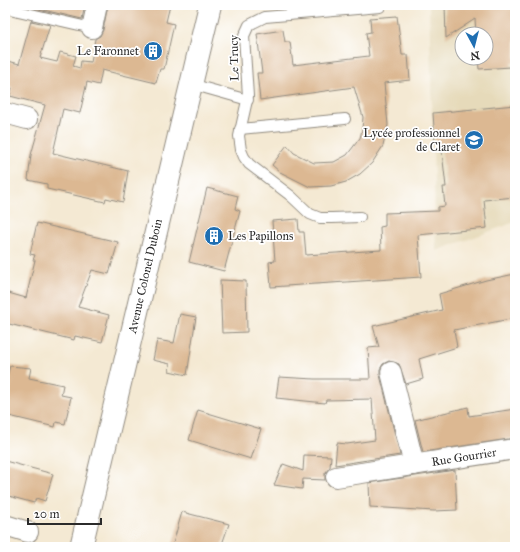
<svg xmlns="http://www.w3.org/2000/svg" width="520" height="552" font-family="'IM FELL Great Primer',serif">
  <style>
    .built { fill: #e6daba; fill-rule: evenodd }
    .building { fill: #dcb892 }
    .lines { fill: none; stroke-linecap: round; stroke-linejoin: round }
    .service-casing { stroke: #908a7f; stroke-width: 12 }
    .minor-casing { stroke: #908a7f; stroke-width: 22 }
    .tertiary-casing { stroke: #908a7f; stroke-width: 24 }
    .service { stroke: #fff; stroke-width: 10 }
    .minor { stroke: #fff; stroke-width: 20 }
    .tertiary { stroke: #fff; stroke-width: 22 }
    .labels { text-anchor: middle; stroke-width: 3.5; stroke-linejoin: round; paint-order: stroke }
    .poi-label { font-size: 12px; fill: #2b2b2b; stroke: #fff; text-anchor: end }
    .street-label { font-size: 12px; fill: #2b2b2b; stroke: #fff }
  </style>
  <rect width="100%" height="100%" fill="#fff"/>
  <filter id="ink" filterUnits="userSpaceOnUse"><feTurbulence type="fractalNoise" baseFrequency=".025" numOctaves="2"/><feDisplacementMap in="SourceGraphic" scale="8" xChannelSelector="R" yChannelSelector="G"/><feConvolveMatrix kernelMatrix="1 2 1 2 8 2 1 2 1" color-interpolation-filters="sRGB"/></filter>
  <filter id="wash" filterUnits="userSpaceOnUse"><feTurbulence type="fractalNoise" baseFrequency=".012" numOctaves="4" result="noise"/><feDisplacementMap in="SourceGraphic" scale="16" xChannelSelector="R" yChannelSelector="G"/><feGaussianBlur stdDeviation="0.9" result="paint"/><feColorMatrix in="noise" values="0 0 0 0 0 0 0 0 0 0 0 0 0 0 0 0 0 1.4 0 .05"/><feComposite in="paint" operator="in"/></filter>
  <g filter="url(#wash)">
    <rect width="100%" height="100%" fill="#f4e9d3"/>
    <path class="built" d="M429,5H515V222L436,251ZM462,34H486V58H462Z"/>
    <g id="blocks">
      <g class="building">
        <polygon points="36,5 85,5 82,19 35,8"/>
        <polygon points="108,5 170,5 166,22 174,24 164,69 160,69 156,83 102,70 99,85 87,82 80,113 63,109 53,153 128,171 123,202 106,198 105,202 47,189 47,184 28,180 31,155 45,105 10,96 12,88 5,86 5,60 19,64 31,21 50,25 40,58 57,62 60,52 76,56 73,66 80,68 81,61 91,62 95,39 100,36 103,30"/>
        <polygon points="445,5 515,5 515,62 511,62 511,67 479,69 478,58 486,58 486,34 476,34 475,19 446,38"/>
        <polygon points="397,16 402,55 408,55 410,80 384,83 388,125 383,146 372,163 360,174 346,182 331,186 310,187 280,172 272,165 287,145 294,153 314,163 334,162 347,155 360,138 362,130 363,117 354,87 260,100 257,73 262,73 257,34 283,30 285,42 290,42 293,65 369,56 366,33 371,32 370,18"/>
        <polygon points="515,105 515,197 484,200 487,228 418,235 421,277 271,287 269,262 275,261 272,221 298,219 299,232 304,232 306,255 381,250 380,227 385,226 385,213 438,211 438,207 445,206 443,187 446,187 441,143 435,143 433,113"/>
        <polygon points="207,188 238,196 235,209 240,211 224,271 189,262"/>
        <polygon points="37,223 118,242 109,274 92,270 78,307 109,315 102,342 75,336 74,340 5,323 5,292 26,298 35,260 33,260 35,255 30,254"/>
        <polygon points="515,274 515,318 454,330 457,347 419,359 423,379 406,384 399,364 389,361 383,364 380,369 380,375 400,455 335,465 337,443 347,444 375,440 372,399 326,400 325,403 276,398 279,377 314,379 370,379 368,348 379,347 373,326 442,310 439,294 486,280"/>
        <polygon points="220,280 246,281 247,332 222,333"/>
        <polygon points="180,314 196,317 187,375 169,371 170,364 153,360 157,340 174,343"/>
        <polygon points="10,366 31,368 29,378 63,385 61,395 71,397 65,424 56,422 55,427 5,415 5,383"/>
        <polygon points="468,407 469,416 515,409 515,438 423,452 415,420"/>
        <polygon points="198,410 261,429 251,459 189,440"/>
        <polygon points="304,455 331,456 330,467 325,473 325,480 303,479 302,489 274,485 283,464 303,471"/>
        <polygon points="5,461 53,474 45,501 36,498 34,503 5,495"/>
        <polygon points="455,470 457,510 434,511 370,507 369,483"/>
        <polygon points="182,512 229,524 221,547 172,547"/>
      </g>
    </g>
  </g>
  <g filter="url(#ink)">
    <use href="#blocks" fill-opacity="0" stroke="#908a7f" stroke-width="1"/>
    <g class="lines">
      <g class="service-casing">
        <g id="service">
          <polyline points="5,8 92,28"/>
          <polyline points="191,84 248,100"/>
          <polyline points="240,129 345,119"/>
          <polyline points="360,217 332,218 320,218 310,214 291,196 249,164 244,157 241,150 239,136 248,96 244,36 249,25 265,17 380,7"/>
        </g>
      </g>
      <g class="minor-casing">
        <g id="minor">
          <polyline points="92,28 97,5"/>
          <polyline points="5,113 27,119"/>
          <polyline points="391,372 414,465"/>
          <polyline points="336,477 515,449"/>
          <polyline points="5,525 28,532"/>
        </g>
      </g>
      <g class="tertiary-casing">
        <polyline id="tertiary" points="81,547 210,5"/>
      </g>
      <use href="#service" class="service"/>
      <use href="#minor" class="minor"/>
      <use href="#tertiary" class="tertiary"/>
    </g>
  </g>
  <defs>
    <g id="building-disc" transform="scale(1)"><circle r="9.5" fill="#1f6fb2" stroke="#fff"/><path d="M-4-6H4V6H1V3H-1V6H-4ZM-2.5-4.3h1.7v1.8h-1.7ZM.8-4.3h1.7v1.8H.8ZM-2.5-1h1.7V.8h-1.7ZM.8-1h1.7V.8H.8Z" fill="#fff"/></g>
    <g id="school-disc" transform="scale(1)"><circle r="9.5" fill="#1f6fb2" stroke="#fff"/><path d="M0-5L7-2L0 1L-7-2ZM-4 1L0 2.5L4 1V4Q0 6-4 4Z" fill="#fff"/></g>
  </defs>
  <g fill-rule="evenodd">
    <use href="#building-disc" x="153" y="51"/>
    <use href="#school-disc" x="474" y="140"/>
    <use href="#building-disc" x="214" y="236"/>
  </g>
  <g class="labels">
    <g class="poi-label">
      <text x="139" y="55">Le Faronnet</text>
      <text x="460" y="137">Lycée professionnel<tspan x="460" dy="14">de Claret</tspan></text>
      <text x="228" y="240" text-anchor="start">Les Papillons</text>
    </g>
    <g class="street-label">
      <text transform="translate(234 58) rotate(-91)" y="4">Le Trucy</text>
      <text transform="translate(145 276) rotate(-77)" y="4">Avenue Colonel Duboin</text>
      <text transform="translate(464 457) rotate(-9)" y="4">Rue Gourrier</text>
    </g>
  </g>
  <rect width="520" height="552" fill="none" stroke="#fff" stroke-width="20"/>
  <g transform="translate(474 46) rotate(173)"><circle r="19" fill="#ffffff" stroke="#aaaaaa"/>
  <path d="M0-3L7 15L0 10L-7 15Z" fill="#1f6fb2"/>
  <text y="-6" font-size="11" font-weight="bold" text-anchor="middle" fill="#2b2b2b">N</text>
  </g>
  <path d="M28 518v6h73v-6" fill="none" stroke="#2b2b2b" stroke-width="2"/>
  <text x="34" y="518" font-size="12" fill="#2b2b2b" stroke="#ffffff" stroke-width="3" paint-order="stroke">20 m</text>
</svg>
